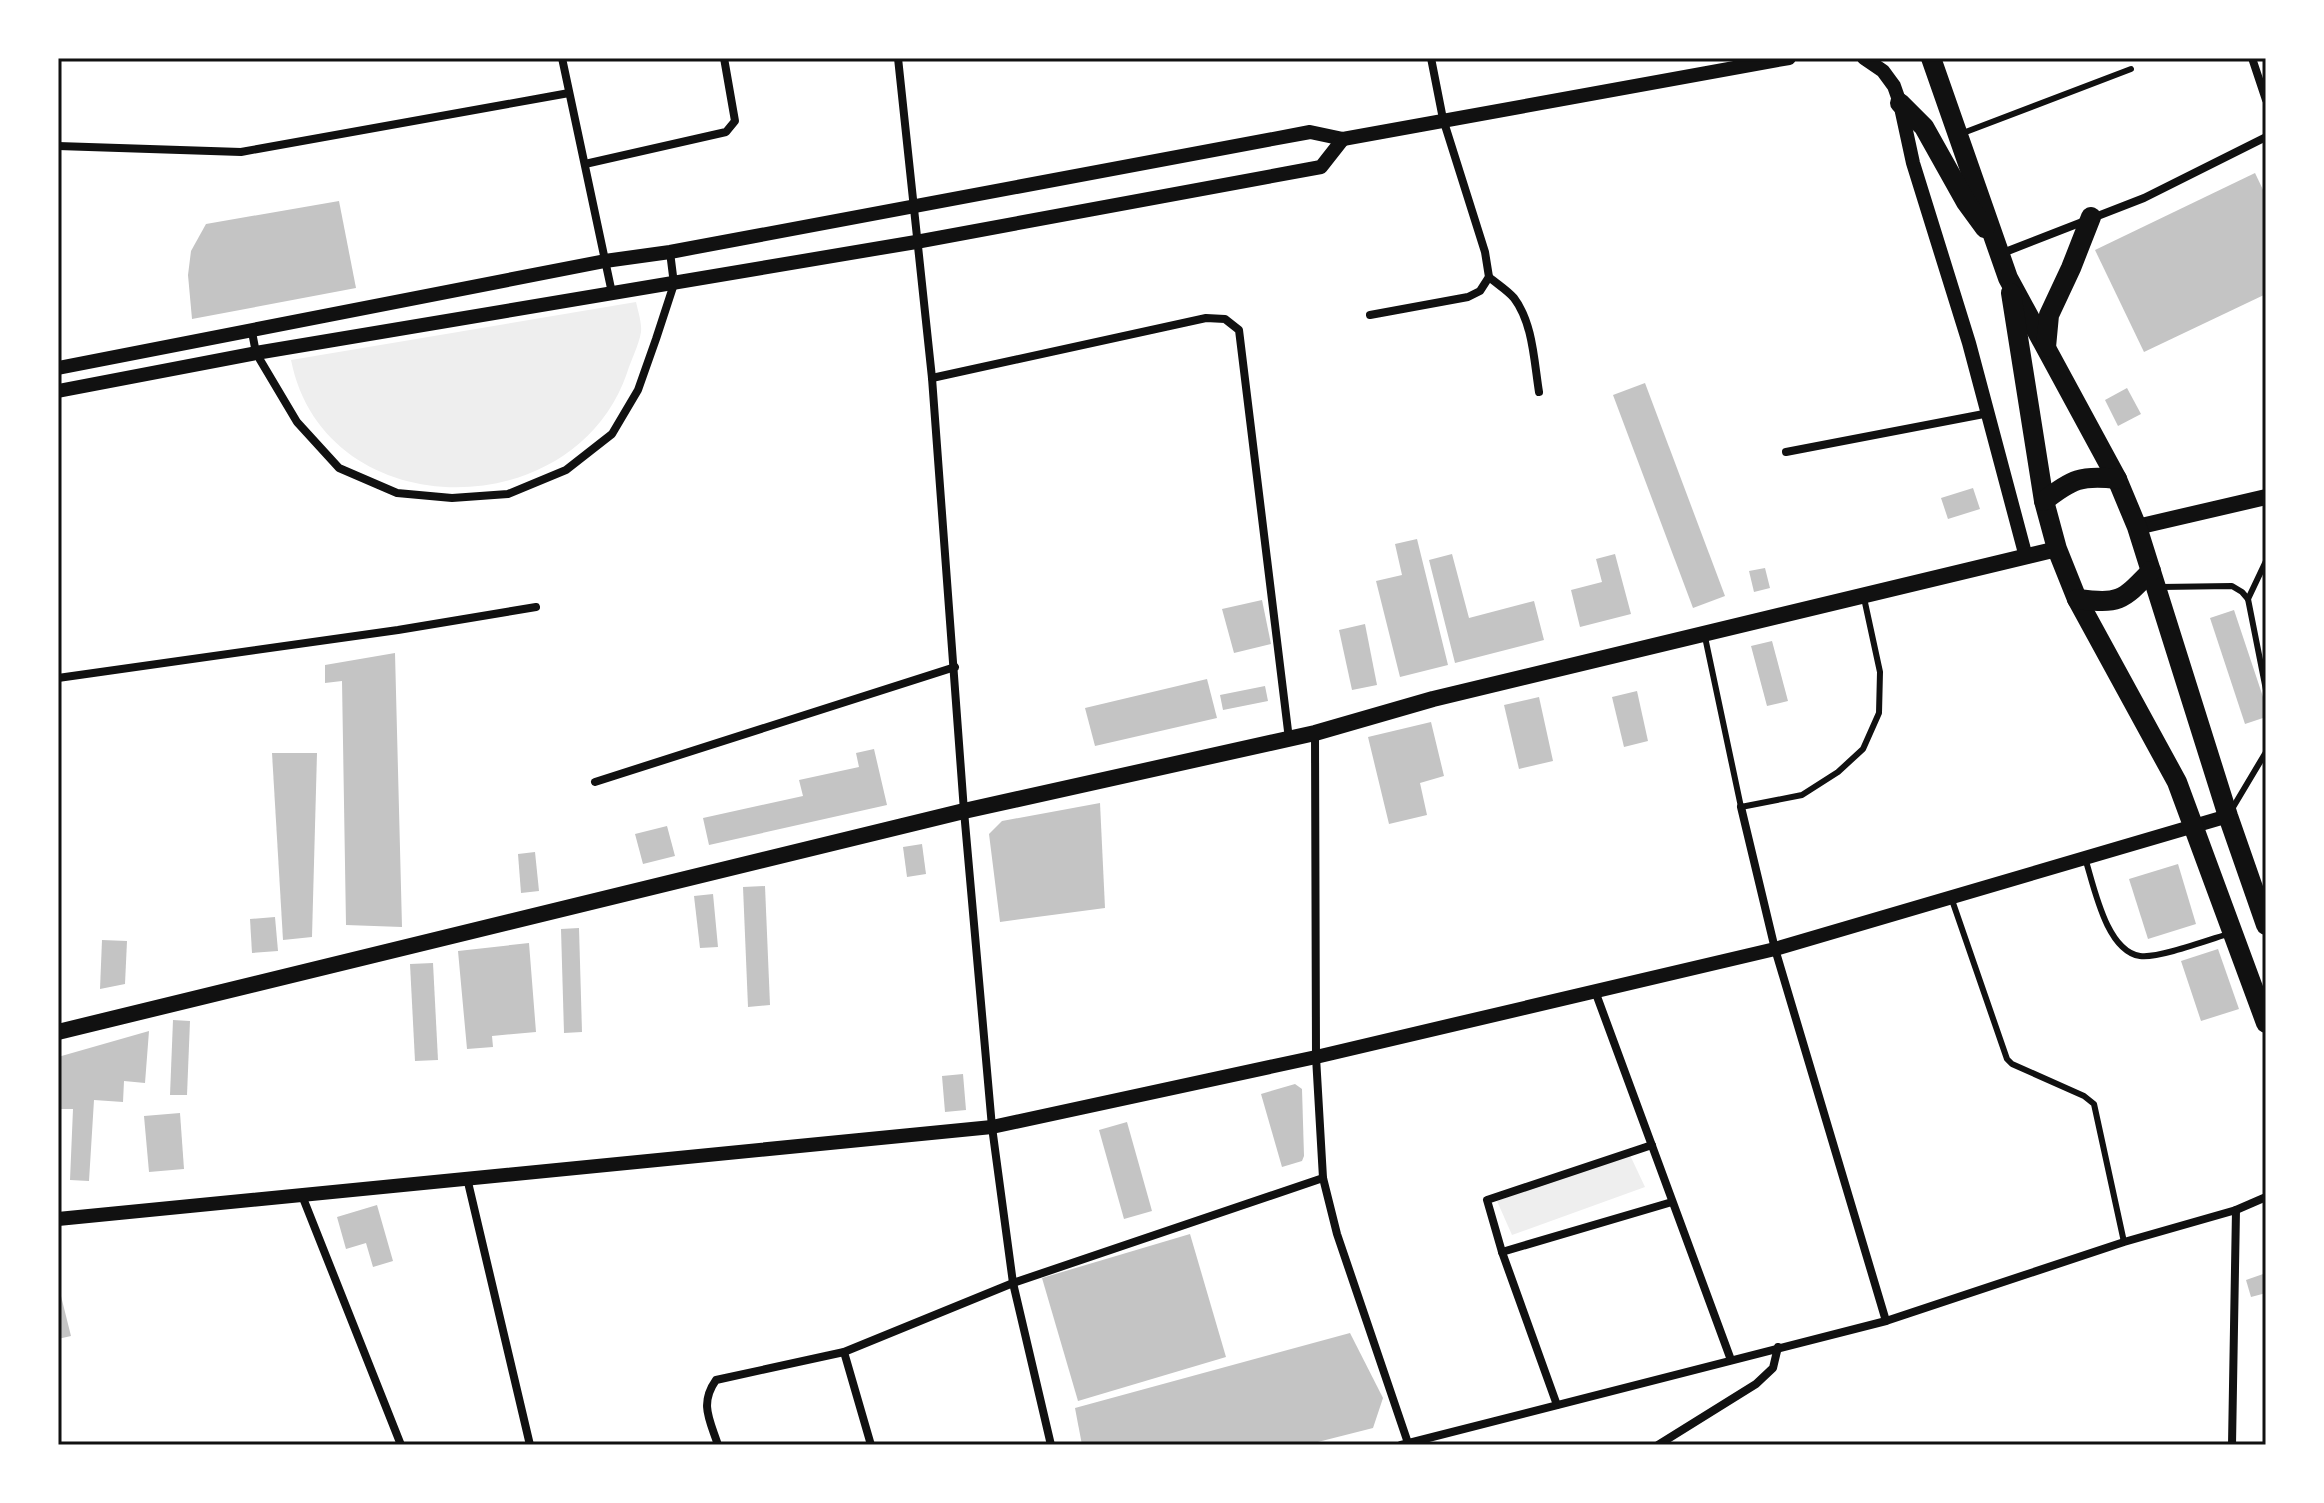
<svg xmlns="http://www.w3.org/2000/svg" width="2324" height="1503" font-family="'Space Grotesk',sans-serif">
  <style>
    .green { fill: #eee }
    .building { fill: #c4c4c4 }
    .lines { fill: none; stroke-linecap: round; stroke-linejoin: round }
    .service { stroke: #111; stroke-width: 6 }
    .minor { stroke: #111; stroke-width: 8 }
    .tertiary { stroke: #111; stroke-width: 14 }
    .secondary { stroke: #111; stroke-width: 16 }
    .primary { stroke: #111; stroke-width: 20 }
    .neatline { fill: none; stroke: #111; stroke-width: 3 }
  </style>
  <rect width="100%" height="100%" fill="#fff"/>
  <g class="green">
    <path d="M636,302C638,311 642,323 641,332C639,345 631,360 627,373C574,528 324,527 291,360Z"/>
    <polygon points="1629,1153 1645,1187 1512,1235 1497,1201"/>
  </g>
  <g class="building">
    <polygon points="2255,173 2266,196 2266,294 2144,352 2095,250"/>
    <polygon points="339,201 356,288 192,319 188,275 191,251 206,224"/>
    <polygon points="1645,383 1725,596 1693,608 1613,395"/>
    <polygon points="2127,388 2141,414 2118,426 2105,400"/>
    <polygon points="1973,488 1980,509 1948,519 1941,498"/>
    <polygon points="1417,539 1448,665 1400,677 1376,581 1402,575 1395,544"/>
    <polygon points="1452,554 1469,618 1534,601 1544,640 1455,663 1429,560"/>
    <polygon points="1615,554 1631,614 1580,627 1571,590 1602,582 1596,559"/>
    <polygon points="1765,568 1770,588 1754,592 1749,571"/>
    <polygon points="1262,600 1271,644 1234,653 1222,609"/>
    <polygon points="2234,610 2266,706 2266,717 2245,724 2210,618"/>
    <polygon points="1365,624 1377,685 1352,690 1339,630"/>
    <polygon points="1772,641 1788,701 1767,706 1751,646"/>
    <polygon points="395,653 402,927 346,925 342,681 325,683 325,665"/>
    <polygon points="1207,679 1217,718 1095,746 1085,708"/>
    <polygon points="1265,686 1268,701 1223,710 1220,695"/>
    <polygon points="1637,691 1648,741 1624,747 1612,697"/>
    <polygon points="1539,697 1553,761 1519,769 1504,705"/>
    <polygon points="1431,722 1444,776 1420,783 1427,815 1389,824 1368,737"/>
    <polygon points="874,749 887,805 709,845 703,818 803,796 799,780 859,767 856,753"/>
    <polygon points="272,753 317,753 312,937 283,940"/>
    <polygon points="1100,803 1105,908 1000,922 989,834 1002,821"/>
    <polygon points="667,826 675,856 643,864 635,834"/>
    <polygon points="922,844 926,874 907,877 903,847"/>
    <polygon points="535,852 539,891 521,893 518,854"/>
    <polygon points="2178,864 2196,924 2148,939 2129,879"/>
    <polygon points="765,886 770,1005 748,1007 743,887"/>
    <polygon points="713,894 718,947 700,948 694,896"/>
    <polygon points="275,917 278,951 252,953 250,919"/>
    <polygon points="579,928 582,1032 564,1033 561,929"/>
    <polygon points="102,940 127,941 125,984 100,989"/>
    <polygon points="529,943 536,1032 492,1036 493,1047 467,1049 458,951"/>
    <polygon points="2218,949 2239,1009 2201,1021 2181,961"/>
    <polygon points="433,963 438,1060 415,1061 410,964"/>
    <polygon points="173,1020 190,1021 187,1095 170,1095"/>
    <polygon points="149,1031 145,1083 124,1081 123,1102 94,1100 89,1181 70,1180 73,1109 58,1109 58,1057"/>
    <polygon points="963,1074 966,1110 945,1112 942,1076"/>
    <polygon points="1295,1084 1302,1089 1304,1156 1302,1161 1282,1167 1261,1094"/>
    <polygon points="180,1113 184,1169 149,1172 144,1116"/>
    <polygon points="1127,1122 1152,1211 1124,1219 1099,1130"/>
    <polygon points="377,1205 393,1261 373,1267 366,1243 346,1249 337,1217"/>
    <polygon points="1190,1234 1226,1357 1078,1401 1042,1278"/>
    <polygon points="2266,1273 2266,1293 2251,1297 2246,1280"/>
    <polygon points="58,1284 71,1336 58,1339"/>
    <polygon points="1350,1333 1383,1398 1373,1428 1306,1445 1082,1445 1075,1408"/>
  </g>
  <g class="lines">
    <g class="service">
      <polyline points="1963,133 2131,69"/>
      <polyline points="2161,587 2232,586 2242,592 2248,599 2266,690"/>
      <polyline points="2248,599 2266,561"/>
      <polyline points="1705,637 1741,807 1802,795 1838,772 1863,749 1879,713 1880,672 1864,598"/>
      <polyline points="2232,809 2266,752"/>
      <path d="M2085,858C2094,886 2106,951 2140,956C2157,959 2211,939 2231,933"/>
      <polyline points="1952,900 2007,1059 2012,1064 2084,1096 2094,1104 2124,1242"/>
    </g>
    <g class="minor">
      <polyline points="562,58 612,293"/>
      <polyline points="898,58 932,378 964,811 992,1127 1013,1283 1051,1445"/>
      <polyline points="2252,58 2266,100"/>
      <polyline points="58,146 241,152 569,93"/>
      <polyline points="585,164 726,132 735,121 724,58"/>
      <polyline points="2000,254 2144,198 2266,137"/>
      <path d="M1489,277C1497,284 1507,290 1514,298C1533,323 1534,361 1539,392"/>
      <polyline points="1370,315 1468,297 1480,291 1489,277 1485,252 1443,119 1431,58"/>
      <polyline points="252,332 256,353 297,422 339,468 397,493 452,498 508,494 566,470 612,434 638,390 656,339 674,284 670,252"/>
      <polyline points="932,378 1206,318 1225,319 1239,330 1289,739"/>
      <polyline points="1786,452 1989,413"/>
      <polyline points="58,678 398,630 536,607"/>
      <polyline points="1315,734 1316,1057 1323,1178 1337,1234 1408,1443"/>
      <polyline points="595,782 955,667"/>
      <polyline points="1741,807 1775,949 1886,1321"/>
      <polyline points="1595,991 1731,1360"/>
      <polyline points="467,1178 530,1445"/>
      <polyline points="301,1193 401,1445"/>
      <polyline points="1502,1252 1672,1202"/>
      <polyline points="844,1352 871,1445"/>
      <polyline points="1557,1405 1502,1252 1487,1200 1652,1145"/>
      <path d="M718,1445C710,1420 699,1404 716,1380L844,1352L1013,1283L1323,1178"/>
      <polyline points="1401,1445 1886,1321 2124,1242 2236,1210 2266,1197"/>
      <polyline points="1658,1445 1756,1384 1773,1368 1778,1347"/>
      <polyline points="2232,1445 2236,1210"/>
    </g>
    <g class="tertiary">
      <polyline points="1864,58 1883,71 1894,86 1900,103 1913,163 1969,343 2026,557"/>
      <polyline points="58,368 605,261 670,252 1310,132 1343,139 1789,58"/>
      <polyline points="58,391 256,353 916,242 1321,167 1343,139"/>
      <polyline points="58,1219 992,1127 1316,1057 1775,949 2228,816"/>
    </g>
    <g class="secondary">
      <polyline points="2137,527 2266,497"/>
      <polyline points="58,1032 964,811 1315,733 1433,699 2057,549"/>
    </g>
    <g class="primary">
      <polyline points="1931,58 2008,278 2117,479 2137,527 2228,816 2266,925"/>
      <polyline points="1900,103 1924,127 1966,202 1985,228"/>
      <polyline points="2011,293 2044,501 2057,549 2077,599 2177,782 2266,1023"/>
      <polyline points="2046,347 2049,315 2071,268 2091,217"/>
      <path d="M2044,501C2072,479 2081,475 2117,479"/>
      <path d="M2077,599C2120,604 2122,601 2151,571"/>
    </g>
  </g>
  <rect width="2324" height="1503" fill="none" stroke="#ffffff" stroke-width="120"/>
  <rect x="60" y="60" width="2204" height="1383" class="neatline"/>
</svg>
